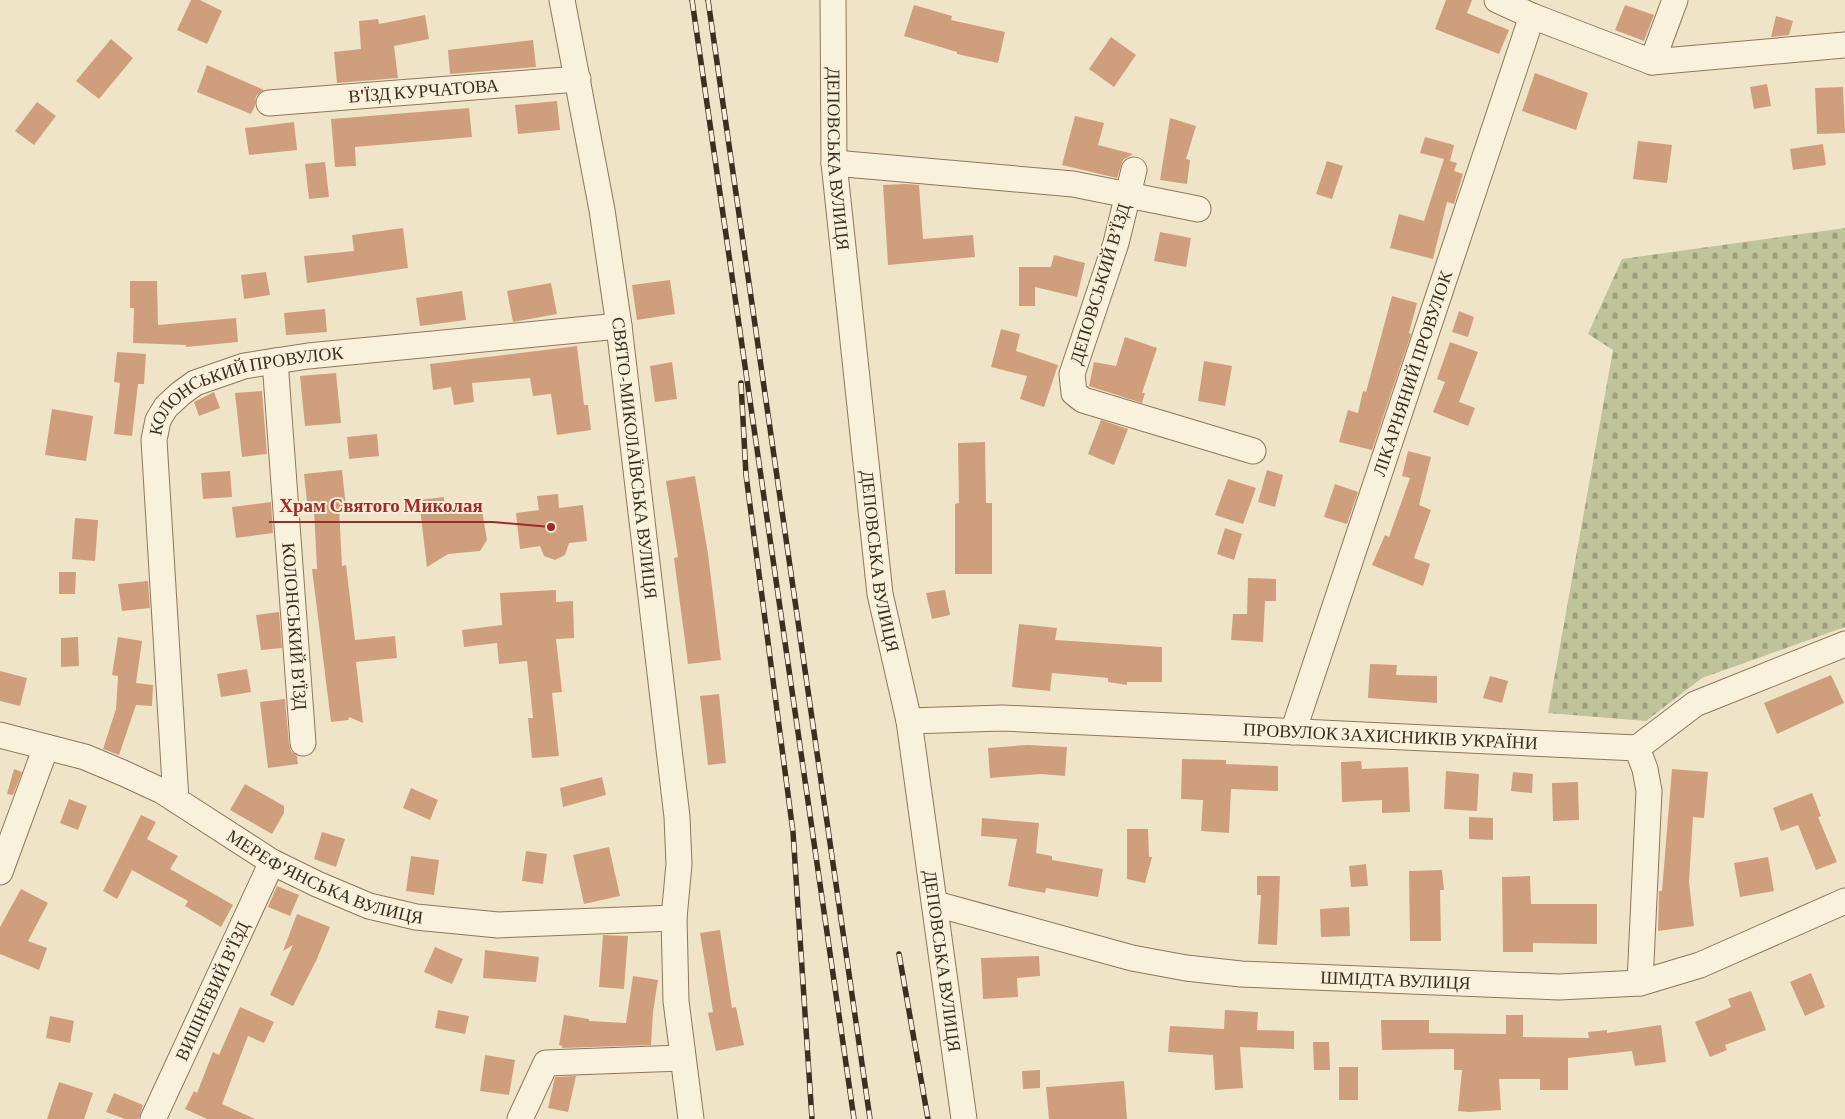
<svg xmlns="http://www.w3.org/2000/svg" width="1845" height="1119" font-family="'Crimson Pro',serif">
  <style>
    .cemetery { fill: url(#cemetery-stones) }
    .building { fill: #cf9f7d }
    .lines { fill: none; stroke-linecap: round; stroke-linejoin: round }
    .street-casing { stroke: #8d765c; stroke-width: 27 }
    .street { stroke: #faf1dc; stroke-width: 25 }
    .rail-casing { stroke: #3d2e20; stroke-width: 5.5 }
    .rail { stroke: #f7eed8; stroke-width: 4; stroke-dasharray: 11; stroke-linecap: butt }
    .labels { text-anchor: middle; stroke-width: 4; stroke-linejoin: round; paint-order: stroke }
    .street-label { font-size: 18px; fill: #3d2e20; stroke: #f7eed8 }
    .leader { fill: none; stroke: #9e2a2b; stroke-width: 2 }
    .callout-dot { fill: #9e2a2b; stroke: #f7eed8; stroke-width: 2 }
    .callout-label { font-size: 19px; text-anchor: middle; font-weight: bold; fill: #9e2a2b; stroke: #f7eed8; stroke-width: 4; stroke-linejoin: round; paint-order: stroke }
  </style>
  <defs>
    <pattern id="cemetery-stones" width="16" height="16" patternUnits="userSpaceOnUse" patternTransform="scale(1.25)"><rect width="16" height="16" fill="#bfc49a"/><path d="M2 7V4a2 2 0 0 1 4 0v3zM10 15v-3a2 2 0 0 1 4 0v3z" fill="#9ca07d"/></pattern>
  </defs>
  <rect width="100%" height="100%" fill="#f0e4c8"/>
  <polygon class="cemetery" points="1845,228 1845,627 1702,678 1646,721 1548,713 1613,350 1588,334 1622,259"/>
  <g class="building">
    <polygon points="191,0 200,0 222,11 207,44 177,30"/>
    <polygon points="1446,0 1472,0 1467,13 1509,30 1499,54 1435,29"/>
    <polygon points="914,5 952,16 951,20 1005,32 998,63 957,54 957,52 904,36"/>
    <polygon points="1625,5 1654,15 1644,41 1615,30"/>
    <polygon points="425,15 429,39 394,46 398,78 337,83 334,52 361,49 359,21 378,19 379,24"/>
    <polygon points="1776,16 1793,21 1789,35 1771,37"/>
    <polygon points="1111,37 1136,55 1114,87 1089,69"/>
    <polygon points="111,39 133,58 99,99 76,81"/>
    <polygon points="533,40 536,67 450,74 448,50"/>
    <polygon points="207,65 264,90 256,96 255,106 251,114 197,92"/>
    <polygon points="1535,73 1588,93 1576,130 1522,111"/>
    <polygon points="1767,84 1771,106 1754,109 1750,87"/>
    <polygon points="1843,87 1845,133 1817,134 1815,88"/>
    <polygon points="557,101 560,130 518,134 515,105"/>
    <polygon points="37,102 56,116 34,145 15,131"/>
    <polygon points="469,108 472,137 355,147 356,166 335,167 331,119"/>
    <polygon points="1075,116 1104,123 1098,145 1133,154 1123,160 1117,178 1062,165"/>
    <polygon points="1170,118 1196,126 1186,159 1190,160 1187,184 1160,180"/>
    <polygon points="294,122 297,150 249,155 245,128"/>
    <polygon points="1425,137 1454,145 1450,161 1457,163 1454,171 1463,174 1454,204 1447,202 1433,259 1390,248 1399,214 1424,221 1444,159 1420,153"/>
    <polygon points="1638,141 1672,145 1667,183 1633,179"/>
    <polygon points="1823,144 1826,165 1793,170 1790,149"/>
    <polygon points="1327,161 1343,166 1332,199 1316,194"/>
    <polygon points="325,162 329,197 309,199 305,164"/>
    <polygon points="906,184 919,185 923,239 973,235 975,257 888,265 883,185"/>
    <polygon points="403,228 408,268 307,283 304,256 354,251 352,235"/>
    <polygon points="1160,232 1191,238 1186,267 1154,261"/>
    <polygon points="1054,255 1085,263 1077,297 1035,287 1035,306 1019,306 1019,267 1051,267"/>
    <polygon points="266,272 270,295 244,299 241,275"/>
    <polygon points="670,280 675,314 637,320 632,285"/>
    <polygon points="130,281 157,281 158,325 236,318 238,342 186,347 186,345 133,343 134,308 130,308"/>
    <polygon points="551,283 557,314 513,322 507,291"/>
    <polygon points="462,291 466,320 420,326 416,298"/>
    <polygon points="1392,296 1417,303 1409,333 1411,334 1372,450 1339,442 1348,410 1358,413 1363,391 1366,392"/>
    <polygon points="325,309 327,332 286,335 284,313"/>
    <polygon points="1459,311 1474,317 1468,337 1452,332"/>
    <polygon points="1001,329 1020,334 1016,351 1058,365 1044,407 1020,399 1027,376 991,367"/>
    <polygon points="1125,337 1157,348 1142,393 1145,393 1142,403 1089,386 1094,362 1116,366"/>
    <polygon points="1450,342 1478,352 1459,402 1475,408 1468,426 1433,412 1445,382 1437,379"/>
    <polygon points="577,346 584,405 588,405 591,430 557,435 551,394 533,396 530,378 472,383 474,402 454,405 451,387 433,390 430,364"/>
    <polygon points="117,352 146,354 144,384 138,384 132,436 114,434 120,383 114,382"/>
    <polygon points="1204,361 1232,366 1225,406 1198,401"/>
    <polygon points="672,362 677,399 655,402 650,366"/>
    <polygon points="336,373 341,423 305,426 300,376"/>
    <polygon points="262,391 267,454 242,457 235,393"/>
    <polygon points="214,392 220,408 199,416 194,402"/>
    <polygon points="52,409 93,416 86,461 45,455"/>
    <polygon points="1101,420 1128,429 1114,465 1088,454"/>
    <polygon points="377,434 379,456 349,459 347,437"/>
    <polygon points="985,442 986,503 992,503 992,574 955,574 955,504 959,503 958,443"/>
    <polygon points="1408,451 1431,457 1419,505 1431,510 1414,558 1430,564 1423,586 1372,565 1385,535 1389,537 1410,478 1402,476"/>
    <polygon points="342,470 346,507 339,507 342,566 346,565 355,640 395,636 397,658 356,662 363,723 349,717 348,720 331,722 312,569 317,569 314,510 308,511 304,474"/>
    <polygon points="1267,470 1283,475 1275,507 1258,502"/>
    <polygon points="230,471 232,497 203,499 201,473"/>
    <polygon points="695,476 708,554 721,660 688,664 674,558 678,557 666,481"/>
    <polygon points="1228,479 1256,488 1243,524 1215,515"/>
    <polygon points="1335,484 1358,492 1347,524 1324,517"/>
    <polygon points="558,494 559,508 583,505 587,541 569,543 565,555 555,560 544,556 540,546 520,549 516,513 539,510 537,496"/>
    <polygon points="444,497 444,508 481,504 487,540 480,551 448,554 427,567 419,500"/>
    <polygon points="271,502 273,533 236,538 232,507"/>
    <polygon points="75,518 98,520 95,561 72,559"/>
    <polygon points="1225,528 1242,534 1234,560 1217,554"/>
    <polygon points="59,572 76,572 75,594 59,594"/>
    <polygon points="1248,578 1276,579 1276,601 1265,601 1263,642 1231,640 1233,614 1247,614"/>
    <polygon points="148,581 150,608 122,611 118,584"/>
    <polygon points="556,590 556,602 573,601 574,638 556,639 562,692 552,693 559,756 532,758 528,718 533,718 527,661 499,664 497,643 464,647 462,630 502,625 500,593"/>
    <polygon points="945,590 950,615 932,619 926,593"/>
    <polygon points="279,612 282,648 261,650 256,615"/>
    <polygon points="1019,624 1057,628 1055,640 1162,647 1162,682 1127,682 1127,685 1108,682 1108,678 1052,673 1050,691 1012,687"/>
    <polygon points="78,637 79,666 61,667 61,638"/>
    <polygon points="118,637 142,641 136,683 153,685 152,706 136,705 119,755 103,749 116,709 118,676 112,675"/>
    <polygon points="1370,664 1397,665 1396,675 1437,676 1437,703 1368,698"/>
    <polygon points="247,669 251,692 221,697 217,674"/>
    <polygon points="0,671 27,678 20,706 0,701"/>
    <polygon points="1831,675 1844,703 1777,734 1764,703"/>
    <polygon points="1490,676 1508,681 1502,703 1483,698"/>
    <polygon points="719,694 726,763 708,765 700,696"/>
    <polygon points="285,699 289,744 291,751 297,756 298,764 268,768 260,702"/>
    <polygon points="1027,745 1067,747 1065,776 1041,774 990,778 988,748"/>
    <polygon points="1182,759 1226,760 1226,764 1278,766 1278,791 1231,789 1229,833 1201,831 1203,800 1181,799"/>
    <polygon points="1361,761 1362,769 1408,767 1410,812 1382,813 1382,800 1342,802 1341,762"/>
    <polygon points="14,769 22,772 13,795 7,794"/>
    <polygon points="1672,769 1708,772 1704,818 1693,817 1689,882 1694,926 1658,931 1659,891 1662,891"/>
    <polygon points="1446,771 1479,774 1477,811 1444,809"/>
    <polygon points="1513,772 1533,774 1532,793 1511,791"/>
    <polygon points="602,777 606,795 563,807 560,788"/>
    <polygon points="1578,782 1579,820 1553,821 1552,783"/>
    <polygon points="245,784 284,806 284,813 272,834 230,810"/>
    <polygon points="411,788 438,800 430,820 403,808"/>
    <polygon points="1812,793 1821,816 1818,817 1837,862 1816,870 1798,825 1781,831 1773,808"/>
    <polygon points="69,799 87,806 78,830 60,823"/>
    <polygon points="141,815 156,822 147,839 178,856 170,869 233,905 221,927 185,906 188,901 132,870 117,899 103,891"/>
    <polygon points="1469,817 1493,818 1493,840 1469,839"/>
    <polygon points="982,818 1039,823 1036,853 1052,856 1052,860 1103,869 1098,897 1046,888 1045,893 1008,886 1017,839 981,836"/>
    <polygon points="1127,829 1148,829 1149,857 1152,857 1145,883 1127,879"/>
    <polygon points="322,832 345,839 336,867 314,859"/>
    <polygon points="609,847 620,896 584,904 573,855"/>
    <polygon points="526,851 547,854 543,884 522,881"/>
    <polygon points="411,856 439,860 434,895 406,891"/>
    <polygon points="1768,857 1774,891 1740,897 1734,863"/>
    <polygon points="1366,864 1368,886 1351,887 1349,866"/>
    <polygon points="1442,870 1444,890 1440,890 1441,941 1410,941 1409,871"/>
    <polygon points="1257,876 1280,876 1277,945 1258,944 1261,895 1257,895"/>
    <polygon points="1530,876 1531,904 1597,904 1597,944 1533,943 1533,952 1503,952 1502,877"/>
    <polygon points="277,886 299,895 290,916 268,907"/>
    <polygon points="21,889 48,903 28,941 47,948 39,970 0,954 0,927"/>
    <polygon points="1349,907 1350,936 1321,937 1320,909"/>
    <polygon points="297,914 330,927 316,961 293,1006 270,995 293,945 283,951"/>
    <polygon points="720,930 732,1008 736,1007 744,1045 716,1051 708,1013 713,1012 700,933"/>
    <polygon points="603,935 628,936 624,989 599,987"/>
    <polygon points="435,947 463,959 452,984 424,972"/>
    <polygon points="485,950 539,957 536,982 483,978"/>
    <polygon points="1039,956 1040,976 1017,978 1018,997 983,999 981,958"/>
    <polygon points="1811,973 1825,1007 1805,1016 1790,982"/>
    <polygon points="633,976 658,980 653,1012 651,1045 562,1048 562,1046 559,1045 564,1015 589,1019 589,1021 626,1023"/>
    <polygon points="1751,991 1766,1030 1725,1045 1727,1050 1710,1057 1695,1022 1731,1007 1728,999"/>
    <polygon points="240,1007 274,1022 264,1043 248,1036 222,1104 255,1119 207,1119 185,1109 194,1091 197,1093 213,1052 219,1055"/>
    <polygon points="438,1010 469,1016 465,1034 435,1028"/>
    <polygon points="1225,1010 1258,1012 1257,1030 1294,1031 1294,1049 1240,1047 1243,1088 1215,1090 1213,1055 1168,1052 1170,1026 1224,1029"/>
    <polygon points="1506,1015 1523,1015 1523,1037 1589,1038 1588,1032 1607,1030 1607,1033 1661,1025 1666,1062 1635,1066 1632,1051 1568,1058 1568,1090 1540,1090 1540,1079 1499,1079 1501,1110 1469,1112 1458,1111 1462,1070 1454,1070 1454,1049 1382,1050 1381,1020 1429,1020 1429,1033 1506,1034"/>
    <polygon points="50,1016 74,1021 70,1043 46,1038"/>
    <polygon points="1313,1042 1329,1042 1330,1070 1314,1070"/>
    <polygon points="485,1055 515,1060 509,1095 480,1091"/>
    <rect x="1339" y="1067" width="19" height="33"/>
    <polygon points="1040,1070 1040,1088 1023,1089 1022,1071"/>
    <polygon points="576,1076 568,1112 548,1108 555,1077"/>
    <polygon points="1124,1081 1127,1119 1049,1119 1046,1087"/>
    <polygon points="59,1082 93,1093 84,1119 47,1119"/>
    <polygon points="114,1093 143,1105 139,1119 125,1119 106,1112"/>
  </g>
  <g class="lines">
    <g class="street-casing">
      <g id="street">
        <path id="s1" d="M562,0L602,210L619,326L677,817L679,864L674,918L676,1001L691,1119"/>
        <path id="s2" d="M833,0L834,163L880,594L909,721L964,1119"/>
        <polyline points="1497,0 1532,16 1652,62 1845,45"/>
        <polyline points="1652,62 1675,0"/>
        <path id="s3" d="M269,103L578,79"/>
        <polyline points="834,163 1073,184 1198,209"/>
        <polyline points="1134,170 1116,243 1072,374 1074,393 1083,400 1253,451"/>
        <path id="s4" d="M275,361L303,743"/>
        <path id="s5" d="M909,721L1003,718L1637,748L1695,704L1845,644"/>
        <path id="s6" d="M1293,732L1532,16"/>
        <path id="s7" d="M0,735L85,757L123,773L162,791L272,862L317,884L369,906L416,917L498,925L674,918"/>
        <polyline points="1637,748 1645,769 1649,791 1640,983"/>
        <path id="s8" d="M176,800L154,440L158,420L166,407L180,394L195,383L244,366L308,356L619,326"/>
        <polyline points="0,872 46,747"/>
        <path id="s9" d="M936,904L1132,958L1186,968L1241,974L1559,987L1640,983L1700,965L1845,901"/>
        <path id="s10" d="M153,1119L272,862"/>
        <polyline points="520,1119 546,1063 682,1058"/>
      </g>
    </g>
    <use href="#street" class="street"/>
    <g class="rail-casing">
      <g id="rail">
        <polyline points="692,0 854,1119"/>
        <polyline points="708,0 870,1119"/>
        <polyline points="741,383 746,475 793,832 812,1119"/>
        <polyline points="899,954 928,1119"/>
      </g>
    </g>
    <use href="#rail" class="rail"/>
  </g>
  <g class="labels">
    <g class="street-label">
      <text dy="6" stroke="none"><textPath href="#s3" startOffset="155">В'ЇЗД КУРЧАТОВА</textPath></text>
      <text dy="6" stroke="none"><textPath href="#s2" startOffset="159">ДЕПОВСЬКА ВУЛИЦЯ</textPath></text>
      <text transform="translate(1100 284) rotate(-73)" y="6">ДЕПОВСЬКИЙ В’ЇЗД</text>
      <text dy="6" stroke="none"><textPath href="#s6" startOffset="378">ЛІКАРНЯНИЙ ПРОВУЛОК</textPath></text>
      <text dy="6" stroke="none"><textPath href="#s8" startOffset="476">КОЛОНСЬКИЙ ПРОВУЛОК</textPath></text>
      <text dy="6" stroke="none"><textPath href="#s1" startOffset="464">СВЯТО-МИКОЛАЇВСЬКА ВУЛИЦЯ</textPath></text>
      <text dy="6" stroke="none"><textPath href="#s2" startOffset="564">ДЕПОВСЬКА ВУЛИЦЯ</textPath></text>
      <text dy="6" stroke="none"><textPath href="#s4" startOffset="266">КОЛОНСЬКИЙ В'ЇЗД</textPath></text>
      <text dy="6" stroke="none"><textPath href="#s5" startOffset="482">ПРОВУЛОК ЗАХИСНИКІВ УКРАЇНИ</textPath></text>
      <text dy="6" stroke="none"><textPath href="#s7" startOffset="358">МЕРЕФ'ЯНСЬКА ВУЛИЦЯ</textPath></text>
      <text dy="6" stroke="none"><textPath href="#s2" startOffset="969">ДЕПОВСЬКА ВУЛИЦЯ</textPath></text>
      <text dy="6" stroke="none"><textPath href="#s9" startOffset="468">ШМІДТА ВУЛИЦЯ</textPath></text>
      <text dy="6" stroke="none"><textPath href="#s10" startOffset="141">ВИШНЕВИЙ В’ЇЗД</textPath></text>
    </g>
  </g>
  <path class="leader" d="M551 527L493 522H269"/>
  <circle class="callout-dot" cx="551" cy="527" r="5"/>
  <g class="callout-label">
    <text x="381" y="512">Храм Святого Миколая</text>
  </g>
</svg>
